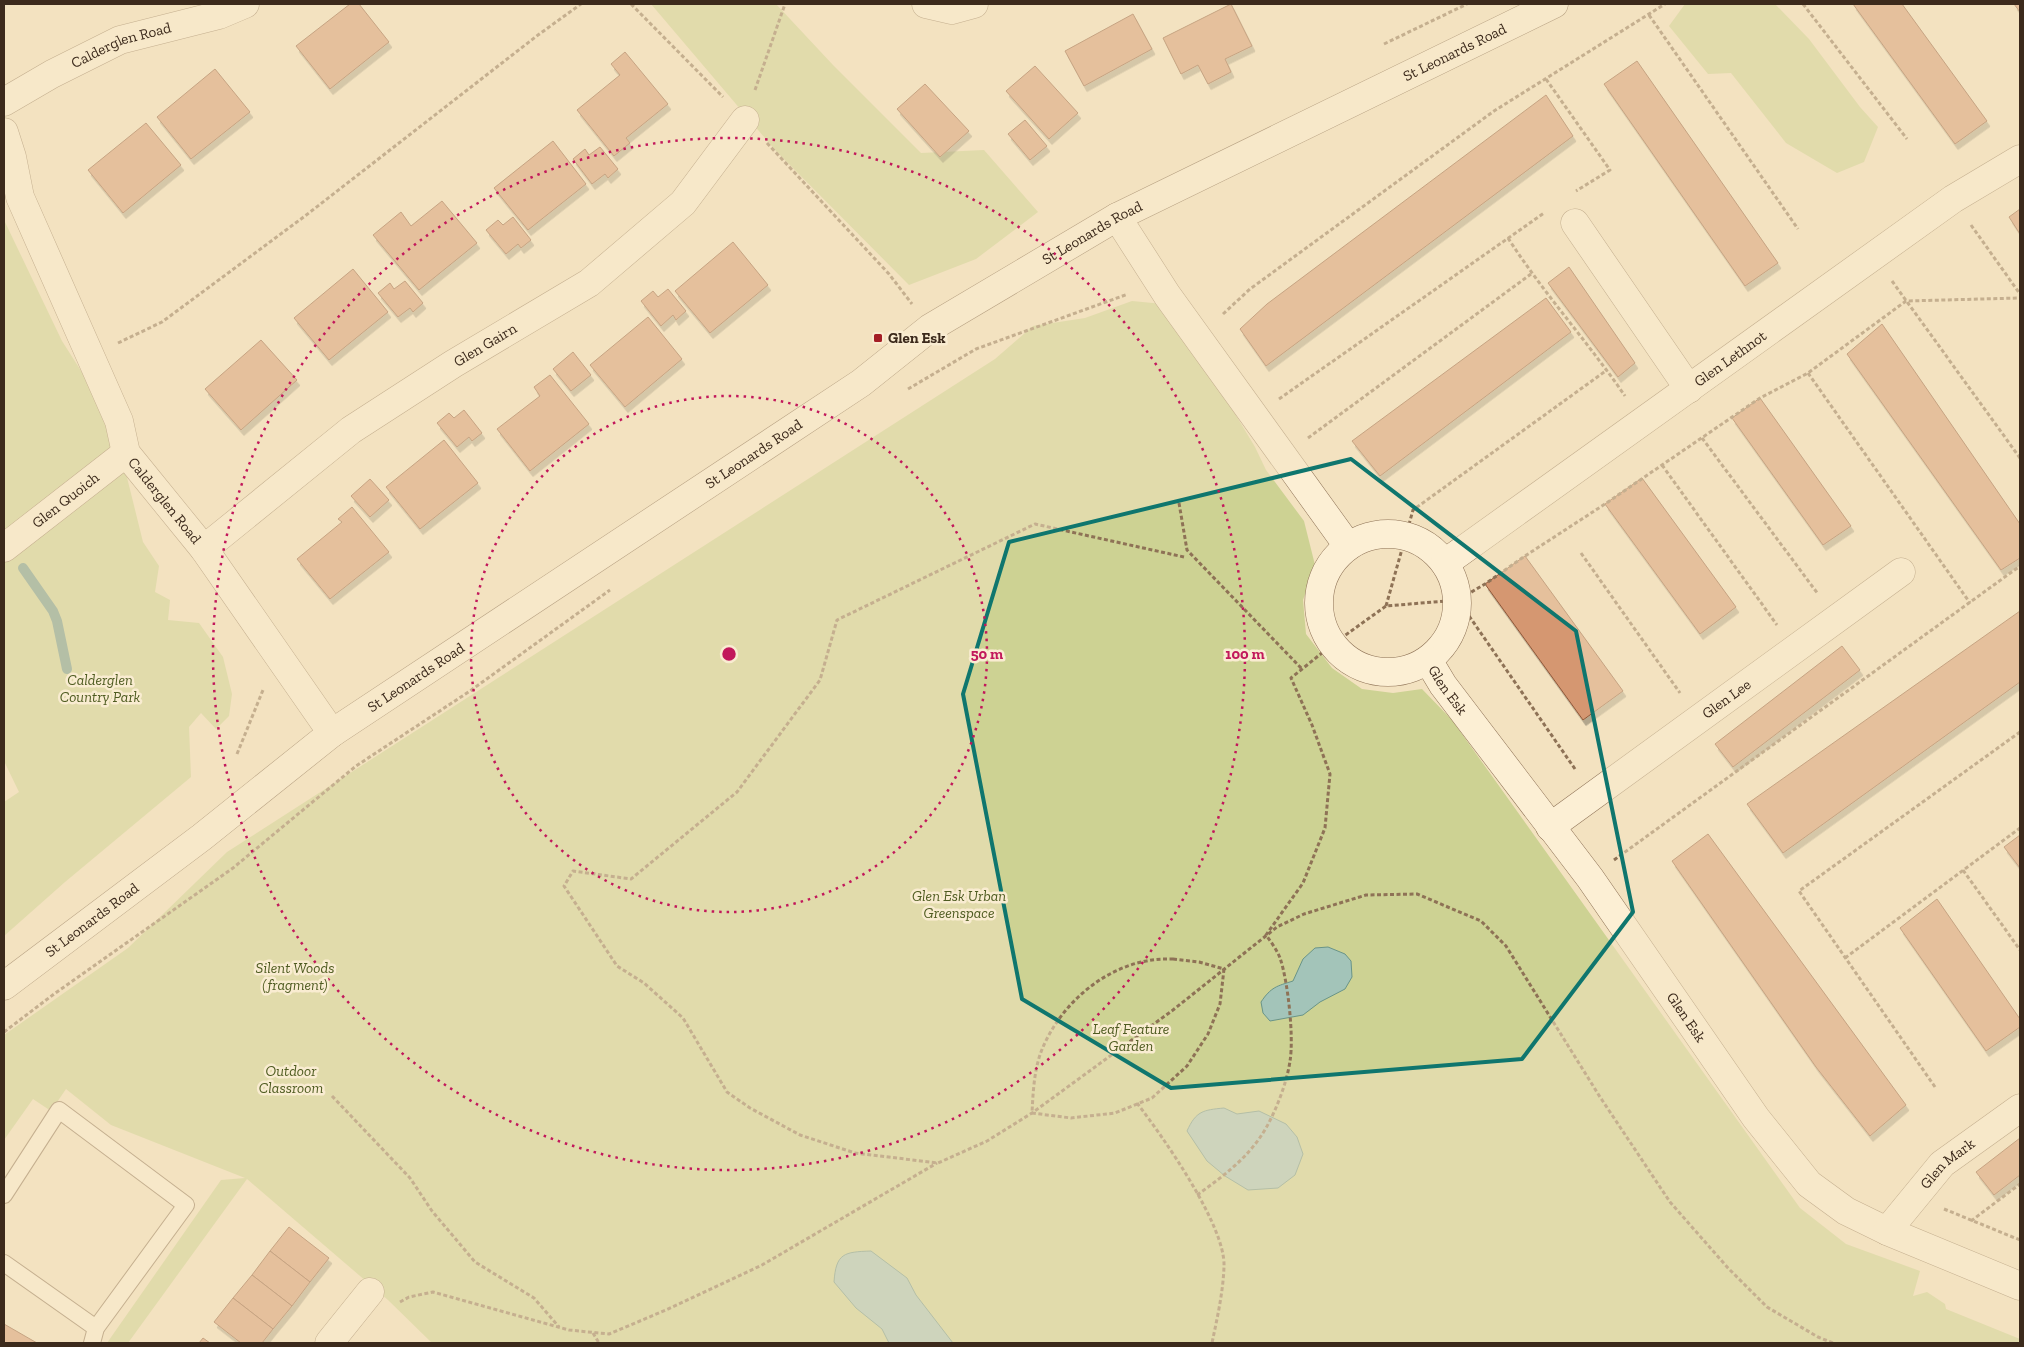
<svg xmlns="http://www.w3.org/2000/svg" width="2024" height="1347" font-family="'Zilla Slab',serif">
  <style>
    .green { fill: #cdd293 }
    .water { fill: #a3c4b9; stroke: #699488 }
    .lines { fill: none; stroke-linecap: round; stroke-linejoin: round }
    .stream { stroke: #699488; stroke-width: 10 }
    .building { fill: #d59771; stroke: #905839; filter: url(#shadow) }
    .lane-casing { stroke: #8e7256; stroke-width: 18 }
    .street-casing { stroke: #8e7256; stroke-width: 29 }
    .secondary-casing { stroke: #705239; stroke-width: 29 }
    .path { stroke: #8e7256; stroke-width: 3; stroke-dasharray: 4 2.5; stroke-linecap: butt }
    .lane { stroke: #fcefd4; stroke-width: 16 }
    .street { stroke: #fcefd4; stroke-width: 28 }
    .secondary { stroke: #fcefd4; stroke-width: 28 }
    .marked { fill: none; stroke: #0f766e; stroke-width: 4; stroke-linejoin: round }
    .ring { fill: none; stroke: #c2185b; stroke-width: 2.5; stroke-dasharray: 2.5 5 }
    .poi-dot { fill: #a41e25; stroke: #f9ecd1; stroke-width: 2 }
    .labels { text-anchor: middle; stroke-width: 5; stroke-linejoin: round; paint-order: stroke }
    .street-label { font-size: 15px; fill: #3c2a1c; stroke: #f9ecd1 }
    .poi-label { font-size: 15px; font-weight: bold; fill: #3c2a1c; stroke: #f9ecd1; text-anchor: start }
    .park-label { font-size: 15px; font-style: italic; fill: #4e5b20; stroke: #f9ecd1 }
    .centre { fill: #c2185b; stroke: #f9ecd1; stroke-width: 2.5 }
    .ring-label { font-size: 15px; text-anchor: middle; font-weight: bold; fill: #c2185b; stroke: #f9ecd1; stroke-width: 5; stroke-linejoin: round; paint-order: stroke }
  </style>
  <defs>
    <filter id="shadow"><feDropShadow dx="3" dy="5.5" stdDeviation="0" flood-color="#0004"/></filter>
  </defs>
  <rect width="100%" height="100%" fill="#f3e2c0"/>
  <g class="green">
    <polygon points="651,4 776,4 833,65 921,153 984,150 1038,212 976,259 909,285 776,151"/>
    <polygon points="1685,4 1775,4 1809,39 1860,107 1878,127 1864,162 1837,173 1786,143 1731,73 1708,74 1669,26"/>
    <polygon points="4,220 62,341 113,421 143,542 159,566 155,592 170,600 168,620 199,623 223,657 232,694 229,716 216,729 201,713 189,727 191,777 65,882 4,936 4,802 19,792 4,761"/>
    <polygon points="1132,301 1163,304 1231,407 1255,447 1266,470 1304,521 1315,565 1303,600 1306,634 1332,668 1362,689 1393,693 1422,689 1452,720 1800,1208 1846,1244 1920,1271 1913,1296 1927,1292 1945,1304 1946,1309 2020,1339 2020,1343 432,1343 388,1300 247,1179 128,1343 107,1343 221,1180 245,1178 111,1125 66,1089 51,1111 33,1099 4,1140 4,1035 128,948 227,852 995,359 1033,326 1085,318"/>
  </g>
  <g class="water">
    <path d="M1328,947L1345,954L1351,961L1352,977L1345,989L1320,1002L1303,1015L1270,1021L1263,1013L1261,1002C1271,987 1277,986 1293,981L1303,959L1315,948Z"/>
    <path d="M1224,1108L1237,1114L1259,1111L1286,1124L1297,1137L1303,1154L1295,1175L1278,1188L1248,1190L1225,1176L1207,1161L1187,1131C1196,1111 1203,1110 1224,1108Z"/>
    <path d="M871,1251L907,1278L916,1295L953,1343H889L882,1329L856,1308L834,1282C836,1253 844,1252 871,1251Z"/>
  </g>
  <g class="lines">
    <polyline class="stream" points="23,568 53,611 57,621 67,669"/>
  </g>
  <g class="building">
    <polygon points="350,4 359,4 389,42 330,89 296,46"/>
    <polygon points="1231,4 1252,46 1225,59 1231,72 1208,84 1198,65 1181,74 1163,38"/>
    <polygon points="1853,4 1902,4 1987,121 1955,144"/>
    <polygon points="2014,4 2020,4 2020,12"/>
    <polygon points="1133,14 1152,49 1084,86 1065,51"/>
    <polygon points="625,52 668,104 626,138 630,143 614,156 577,110 620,75 611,64"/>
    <polygon points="1637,61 1778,263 1745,286 1604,84"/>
    <polygon points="1035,66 1078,113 1049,139 1006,91"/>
    <polygon points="215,69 250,112 191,159 157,117"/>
    <polygon points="925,84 969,131 940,157 897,109"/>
    <polygon points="1546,95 1573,136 1266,366 1240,329 1267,304"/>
    <polygon points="1025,120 1047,146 1030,160 1008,134"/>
    <polygon points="146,123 181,165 123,213 88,170"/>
    <polygon points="553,141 586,184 528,230 494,188"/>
    <polygon points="600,147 618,169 608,178 605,174 592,184 573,159 585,149 589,155"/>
    <polygon points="442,201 477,243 419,290 373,235 401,212 411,226"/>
    <polygon points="2020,209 2020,234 2009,217"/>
    <polygon points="513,217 531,240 521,248 518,244 506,254 486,230 498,220 503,225"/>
    <polygon points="733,242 768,285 710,333 675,291"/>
    <polygon points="1569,267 1635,363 1618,377 1548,283"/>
    <polygon points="353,269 388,312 329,360 294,318"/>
    <polygon points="405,281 423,303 413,312 410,308 398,317 378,293 390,283 394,289"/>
    <polygon points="668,289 686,311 676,320 673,315 661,326 641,301 653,291 658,297"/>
    <polygon points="1546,298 1571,332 1380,476 1352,441"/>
    <polygon points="648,317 682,359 625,407 590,365"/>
    <polygon points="1882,324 2020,524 2020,558 2001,570 1847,354"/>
    <polygon points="261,340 297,380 241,430 205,389"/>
    <polygon points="573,352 591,375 571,391 553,369"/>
    <polygon points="550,375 589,424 530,471 497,429 540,396 534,387"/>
    <polygon points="1760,398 1851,526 1823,545 1732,418"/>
    <polygon points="464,410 482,433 472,441 469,437 457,447 437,423 449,413 454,418"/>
    <polygon points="444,440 478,483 420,529 386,487"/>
    <polygon points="1642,478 1736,607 1700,634 1605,504"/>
    <polygon points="370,479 389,500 370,517 351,496"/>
    <polygon points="352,507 389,552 330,599 297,559 342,522 338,519"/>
    <polygon points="1525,556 1623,691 1583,720 1485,584"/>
    <polygon points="2020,611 2020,682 1783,853 1747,804"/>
    <polygon points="1842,646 1860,670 1733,767 1715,744"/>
    <polygon points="1708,834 1906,1105 1870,1136 1816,1067 1672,861"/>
    <polygon points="2020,835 2020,868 2004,847"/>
    <polygon points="1937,899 2020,1019 2020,1027 1986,1051 1900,928"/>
    <polygon points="2020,1138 2020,1175 1994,1195 1976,1172"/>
    <polygon points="289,1227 329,1258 310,1282 270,1251"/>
    <polygon points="270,1251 310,1282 292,1306 252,1275"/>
    <polygon points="252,1275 292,1306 273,1329 233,1298"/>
    <polygon points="233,1298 273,1329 262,1343 241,1343 214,1322"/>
    <polygon points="4,1324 37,1343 4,1343"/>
    <polygon points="203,1338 210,1343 199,1343"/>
  </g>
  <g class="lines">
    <g class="lane-casing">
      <g id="lane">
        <polyline points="4,1195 59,1110 186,1205 96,1328 92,1343"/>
        <polyline points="4,1263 96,1328"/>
      </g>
    </g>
    <g class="street-casing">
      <g id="street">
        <polyline points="926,4 952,10 974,4"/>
        <path id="s1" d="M4,102L52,74L120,40L219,15L245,4"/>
        <path id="s2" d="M4,132L12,157L20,197L119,421L126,453L204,549L332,733"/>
        <polyline points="1117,217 1167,295 1348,546"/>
        <polyline points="1575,223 1689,389"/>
        <circle cx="1388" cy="603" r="69"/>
        <path id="s3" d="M4,548L126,453"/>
        <path id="s4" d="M204,549L351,430L453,364L589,283L683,203L745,120"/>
        <path id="s5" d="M1445,563L1953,199L2020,159"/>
        <path id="s6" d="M1428,660L1443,685L1590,878L1756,1118L1809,1184L1846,1211L1887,1231L2020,1286"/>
        <path id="s7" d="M1550,827L1901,572"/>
        <path id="s8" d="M1887,1231L1942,1164L2020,1108"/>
        <polyline points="329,1343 370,1292"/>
      </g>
    </g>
    <g class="secondary-casing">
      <g id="secondary">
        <path id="s9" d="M4,986L202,837L332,733L861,383L930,328L1117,217L1554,4"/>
      </g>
    </g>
    <g class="path">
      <polyline points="631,4 723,97"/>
      <polyline points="1803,4 1907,139"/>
      <polyline points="1649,15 1798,229"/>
      <polyline points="1384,44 1467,4"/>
      <polyline points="1546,79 1610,170 1576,191"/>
      <polyline points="755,90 785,4"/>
      <polyline points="767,143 889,274 912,304"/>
      <polyline points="1971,225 2020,294"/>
      <path d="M1508,238C1544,294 1588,342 1625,396"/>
      <polyline points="1892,281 2020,458"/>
      <polyline points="1223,314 1250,289 1494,111 1665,4"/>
      <polyline points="118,343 162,322 305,216 538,35 581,4"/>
      <polyline points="1808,373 1970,603"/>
      <polyline points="908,389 976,349 1128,294"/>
      <polyline points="1279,399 1544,213"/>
      <polyline points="1308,438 1531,274"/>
      <polyline points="1702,438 1818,594"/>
      <polyline points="1662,465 1777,625"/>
      <polyline points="1179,503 1187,550 1302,669"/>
      <polyline points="1581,553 1680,693"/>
      <polyline points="1184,557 1035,524 837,620 820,680 737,792 631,879 573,871 564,886 617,966 644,983 683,1018 727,1092 750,1108 800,1135 855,1153 938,1163 987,1141 1032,1113 1173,1010 1277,927 1304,914 1366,895 1417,894 1481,921 1506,946 1600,1097 1670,1202 1728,1268 1767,1307 1818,1337 1833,1343"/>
      <polyline points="1386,606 1413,510 1607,370"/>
      <polyline points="237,754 263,690"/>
      <polyline points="1575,769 1458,600 1485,584 1525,556 1605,504 1760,398 1808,373 1906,301 2020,298"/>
      <polyline points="1614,860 2020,566"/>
      <polyline points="1963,870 2020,950"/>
      <polyline points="1845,958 2020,828"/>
      <path d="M1173,959L1199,962L1224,969L1220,1004L1208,1034L1187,1066L1152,1098L1115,1113L1071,1118L1032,1113C1033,1093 1034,1071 1041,1052C1058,1008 1099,970 1146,961C1155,959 1164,959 1173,959Z"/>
      <polyline points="4,1032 54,994 233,868 356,766 470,691 610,590"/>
      <polyline points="1935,1087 1799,891 2020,732"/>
      <polyline points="332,1096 410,1178 432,1211 475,1262 534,1298 559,1327"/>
      <path d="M1137,1103C1163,1137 1226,1226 1224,1267C1223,1293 1217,1319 1212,1343"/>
      <path d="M1197,1195C1221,1178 1245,1160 1261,1136C1274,1117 1287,1083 1290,1061C1294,1037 1288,981 1280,958C1277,950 1271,942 1266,935L1303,883L1325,828L1330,774L1312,725L1291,678L1333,644L1386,606L1458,600"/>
      <polyline points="1944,1209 2020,1240"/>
      <polyline points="1971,1221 2020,1184"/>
      <polyline points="400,1302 409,1297 433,1292 569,1330 609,1334 666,1310 762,1265 937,1163"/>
      <polyline points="593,1333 599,1343"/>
    </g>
    <use href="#lane" class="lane"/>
    <use href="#street" class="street"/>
    <use href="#secondary" class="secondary"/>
  </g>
  <path d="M0 0H2024V1347H0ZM1351,459L1576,631L1633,912L1522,1059L1171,1088L1022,999L963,694L1009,542Z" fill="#f3e2c0" fill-opacity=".55" fill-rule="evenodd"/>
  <path class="marked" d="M1351,459L1576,631L1633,912L1522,1059L1171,1088L1022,999L963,694L1009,542Z"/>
  <g class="ring">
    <circle cx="729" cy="654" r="258"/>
    <circle cx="729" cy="654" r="516"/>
  </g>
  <rect class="poi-dot" x="873" y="333" width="10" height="10" rx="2.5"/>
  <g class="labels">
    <g class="street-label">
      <text dy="5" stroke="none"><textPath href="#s1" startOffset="131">Calderglen Road</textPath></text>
      <text dy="5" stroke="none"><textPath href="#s9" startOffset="1730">St Leonards Road</textPath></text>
      <text dy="5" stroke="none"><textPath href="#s9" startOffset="1325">St Leonards Road</textPath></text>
      <text dy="5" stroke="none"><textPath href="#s4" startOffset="348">Glen Gairn</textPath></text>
      <text dy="5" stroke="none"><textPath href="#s5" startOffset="351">Glen Lethnot</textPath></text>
      <text dy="5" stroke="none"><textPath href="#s9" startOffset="920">St Leonards Road</textPath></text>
      <text dy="5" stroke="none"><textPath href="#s3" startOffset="78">Glen Quoich</textPath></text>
      <text dy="5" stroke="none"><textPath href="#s2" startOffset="406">Calderglen Road</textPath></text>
      <text dy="5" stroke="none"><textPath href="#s9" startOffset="515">St Leonards Road</textPath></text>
      <text dy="5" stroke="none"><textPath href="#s6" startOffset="36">Glen Esk</textPath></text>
      <text dy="5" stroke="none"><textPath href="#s7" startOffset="218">Glen Lee</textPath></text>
      <text dy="5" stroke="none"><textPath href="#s9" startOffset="110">St Leonards Road</textPath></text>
      <text dy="5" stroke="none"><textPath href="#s6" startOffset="441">Glen Esk</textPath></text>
      <text dy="5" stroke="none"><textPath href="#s8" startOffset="91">Glen Mark</textPath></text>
    </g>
    <g class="poi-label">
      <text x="888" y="343">Glen Esk</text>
    </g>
    <g class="park-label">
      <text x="100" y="685">Calderglen<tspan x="100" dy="17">Country Park</tspan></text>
      <text x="959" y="901">Glen Esk Urban<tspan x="959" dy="17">Greenspace</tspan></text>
      <text x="295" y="973">Silent Woods<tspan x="295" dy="17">(fragment)</tspan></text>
      <text x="1131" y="1034">Leaf Feature<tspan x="1131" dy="17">Garden</tspan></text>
      <text x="291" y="1076">Outdoor<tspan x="291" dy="17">Classroom</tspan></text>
    </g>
  </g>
  <circle cx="729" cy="654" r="8" class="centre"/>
  <g class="ring-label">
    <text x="987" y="659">50 m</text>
    <text x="1245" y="659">100 m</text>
  </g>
  <rect width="2024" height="1347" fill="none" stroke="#3c2a1c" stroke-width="10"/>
</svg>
